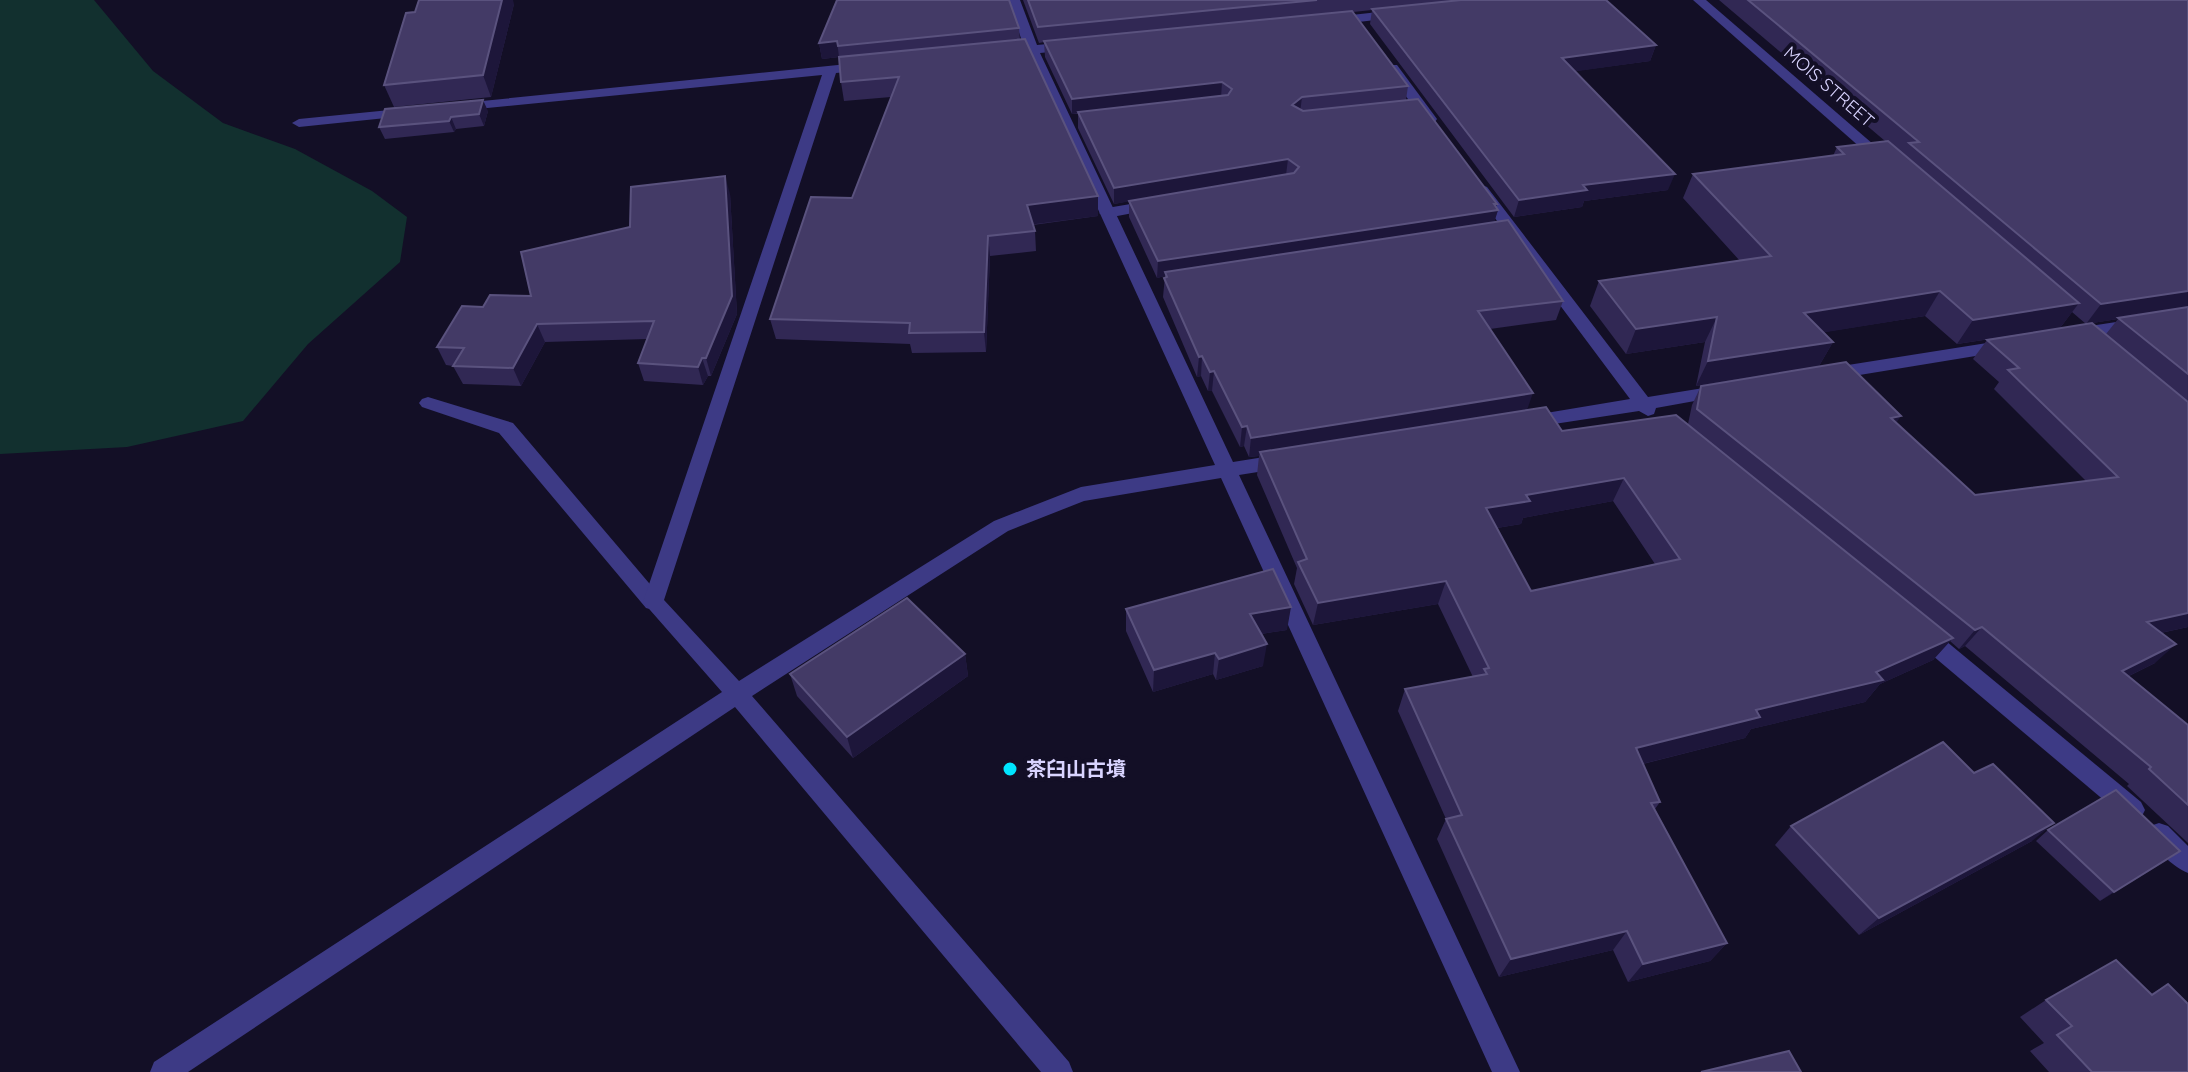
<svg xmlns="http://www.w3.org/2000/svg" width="2188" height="1072" font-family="Quicksand,'Noto Sans JP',sans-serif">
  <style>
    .green { fill: #12302f }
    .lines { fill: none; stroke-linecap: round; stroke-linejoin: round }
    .service { fill: #3d3a85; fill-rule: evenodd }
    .minor { fill: #3d3a85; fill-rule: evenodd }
    .wall { fill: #312854; fill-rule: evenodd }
    .shaded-wall { fill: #1d163a }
    .building { fill: #433a66; stroke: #5a527e; stroke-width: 2; fill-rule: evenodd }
    .poi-dot { fill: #00e5ff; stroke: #130f26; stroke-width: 3 }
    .labels { text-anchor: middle; stroke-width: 8; stroke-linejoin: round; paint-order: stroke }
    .far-street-label { font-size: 18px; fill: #d9d4ff; stroke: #130f26 }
    .poi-label { font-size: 20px; font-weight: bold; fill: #d9d4ff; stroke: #130f26; text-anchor: start }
  </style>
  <rect width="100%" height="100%" fill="#130f26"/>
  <polygon class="green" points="0,0 94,0 153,71 223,123 295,149 372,191 407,217 400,262 308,344 243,421 127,447 0,454"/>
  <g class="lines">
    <g class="service">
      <polygon points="1154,200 1162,205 1159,208 1107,218 1099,213 1107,208"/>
      <polygon points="428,397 513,423 660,596 663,602 660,608 653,610 646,608 499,433 422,407 419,403 422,399"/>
    </g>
    <g class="minor">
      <polygon points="1008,0 1020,0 1037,45 1070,42 1077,46 1070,50 1040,53 1233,462 1283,454 1292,461 1283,468 1239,475 1520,1072 1492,1072 1221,478 1084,501 1008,531 752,696 1069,1062 1073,1072 1041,1072 735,707 188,1072 150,1072 154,1062 722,692 643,602 822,75 457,111 452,110 452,104 867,62 874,66 867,70 836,73 664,600 739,681 994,521 1081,487 1215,465 1027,54 1003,57 996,53 1003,49 1024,47"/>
      <polygon points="1693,0 1706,0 1888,157 1888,163 1878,163"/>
      <polygon points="1397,10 1401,11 1401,17 1333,25 1327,21 1333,17"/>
      <polygon points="1387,65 1397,65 1437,119 1435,122 1425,122 1385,68"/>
      <polygon points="410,108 415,109 415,115 299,127 292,123 299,119"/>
      <polygon points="1482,185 1487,187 1648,397 1722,385 1731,391 1728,395 1656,408 1654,414 1648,416 1639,411 1528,428 1521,427 1519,422 1528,416 1630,399 1474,190"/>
      <polygon points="2188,311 2188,321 2077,340 2068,334 2077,328"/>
      <polygon points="2006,340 2015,346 2012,350 1829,380 1820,374 1829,368"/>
      <polygon points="1921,624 1929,627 2141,802 2145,810 2141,818 2133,821 2125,818 1913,639 1910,633 1913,627"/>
      <path d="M2159,823L2168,826L2188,846V873C2173,867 2154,849 2147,834L2150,826Z"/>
    </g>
  </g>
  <g class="wall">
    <path d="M1023,0H1606L1656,45L1650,61L1575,71L1668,190L1584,201L1582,207L1514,217L1370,24L1372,10L1353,12L1408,86L1406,100L1498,210L1494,222L1563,301L1556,320L1490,329L1527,410L1562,431L1688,424L1692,405L1701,386L1896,423L1975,495L2086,481L1994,389L1999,382L1973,359L1987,340L1997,338L1957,344L1925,316L1824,332L1833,342L1819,366L1696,386L1705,342L1626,354L1590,306L1599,281L1740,261L1683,198L1693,174L1833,156L1837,147L1885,141L1719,0H2188V627L2161,633L2155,663L2129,676L2188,725V843L2127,786L2129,784L1965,646L1959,649L1950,641L1933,660L1880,684L1865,702L1751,729L1745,738L1643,764L1660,802L1655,809L1727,943L1710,961L1628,982L1613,950L1499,977L1437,839L1446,819L1398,711L1405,689L1473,677L1438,604L1313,625L1294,584L1297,568L1257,475L1259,456L1249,457L1244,446L1240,447L1212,391H1208L1201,376L1197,377L1163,297L1165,276L1157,278L1129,217V201L1114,204L1078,128V114H1072L1045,57L1044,42L1039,43ZM2072,312L2086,324L2060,328ZM2118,319L2106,334L2092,323ZM1613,501L1655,564L1531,591L1497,528L1521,524L1523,518Z"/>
    <polygon points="514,4 491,97 394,107 384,85"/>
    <polygon points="1019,28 1020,40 1098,196 1098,216 1033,225 1035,231 1036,251 990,256 986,352 912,353 910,344 776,339 770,319 852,198 891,97 844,101 841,82 839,57 822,59 819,43"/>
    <polygon points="488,111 484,126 456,129 454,132 385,139 379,127"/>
    <polygon points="730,194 737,314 711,376 708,376 703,385 644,381 638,363 647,339 545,342 521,386 463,384 453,366 446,365 437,347 531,296 630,227"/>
    <polygon points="1126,609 1287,630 1261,634 1263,666 1216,680 1213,674 1153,692 1126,631"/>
    <polygon points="965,654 968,676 853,758 797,696 790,674"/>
    <polygon points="1791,826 2032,841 1859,935 1775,845"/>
    <polygon points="2048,830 2180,851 2100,901 2036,841"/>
    <polygon points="2168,984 2188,1072 2049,1072 2030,1051 2044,1043 2020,1017 2046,1000 2151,994"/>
  </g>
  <g class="shaded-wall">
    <polygon points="502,0 513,0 514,4 491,97 483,75"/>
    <polygon points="837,41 839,57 822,59 819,43"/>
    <polygon points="1656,45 1650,61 1557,74 1562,58"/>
    <polygon points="1222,82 1221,98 1072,114 1072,99"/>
    <polygon points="1302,97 1300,113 1292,105"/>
    <polygon points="483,100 488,111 484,126 479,114"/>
    <polygon points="451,117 456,129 454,132 449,121"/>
    <polygon points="1288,159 1286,175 1114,204 1114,188"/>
    <polygon points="1675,174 1668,190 1584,201 1582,207 1514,217 1519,200 1583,185"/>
    <polygon points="725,176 730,194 737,314 711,376 706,358"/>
    <polygon points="1098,196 1098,216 1028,225 1027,205"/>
    <polygon points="1497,204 1495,211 1498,210 1493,226 1165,272 1165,276 1157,278 1158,261"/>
    <polygon points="988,236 990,256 986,352 984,332"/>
    <polygon points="1940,291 1925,316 1790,338 1804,313"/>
    <polygon points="2188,291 2188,308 2086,324 2101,304"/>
    <polygon points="2079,303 2060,328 1957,344 1973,320"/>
    <polygon points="1717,317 1705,342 1626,354 1636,329"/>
    <polygon points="537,324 545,342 521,386 513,368"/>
    <polygon points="1833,342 1819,366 1696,386 1708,361"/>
    <polygon points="1202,356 1201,376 1197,377 1199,357"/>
    <polygon points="702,358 708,376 703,385 698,367"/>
    <polygon points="1214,371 1212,391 1208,391 1210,372"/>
    <polygon points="1533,393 1526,413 1260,452 1259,456 1249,457 1251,438"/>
    <polygon points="1901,416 1888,435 1891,418"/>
    <polygon points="1247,426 1244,446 1240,447 1242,427"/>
    <polygon points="1624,478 1613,501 1523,518 1521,524 1478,531 1486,508 1526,495"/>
    <polygon points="1446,581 1438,604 1313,625 1318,603"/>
    <polygon points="1291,607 1287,630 1246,636 1250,614"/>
    <polygon points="2188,613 2188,627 2127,640 2147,622"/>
    <polygon points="1982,627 1965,646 1959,649 1975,630"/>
    <polygon points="1953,638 1933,660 1880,684 1865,702 1751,729 1745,738 1622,769 1636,748 1876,672"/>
    <polygon points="1267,644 1263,666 1216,680 1219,659"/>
    <polygon points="2176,644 2155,663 2102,689 2122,671"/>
    <polygon points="1215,653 1213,674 1153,692 1154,670"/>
    <polygon points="965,654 968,676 853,758 847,737"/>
    <polygon points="2054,823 2032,841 1859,935 1879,918"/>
    <polygon points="2180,851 2166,861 2100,901 2114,892"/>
    <polygon points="1627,931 1613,950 1499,977 1511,959"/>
    <polygon points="1727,943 1710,961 1628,982 1643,964"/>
  </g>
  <g class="building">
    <polygon points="419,0 502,0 483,75 384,85 406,13 415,12"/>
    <polygon points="837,0 1009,0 1019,28 838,46 837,41 819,43"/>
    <polygon points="1028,0 1317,0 1038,27"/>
    <polygon points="1461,0 1606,0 1656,45 1562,58 1675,174 1583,185 1587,190 1519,200 1372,9"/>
    <polygon points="1748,0 2188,0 2188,291 2101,304 1909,143 1919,142"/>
    <polygon points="1352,11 1408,86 1302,97 1292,105 1303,111 1418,99 1497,204 1494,204 1498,210 1158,261 1129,201 1294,173 1299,167 1288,159 1114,188 1078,112 1228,95 1232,89 1222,82 1072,99 1044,41"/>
    <polygon points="1025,39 1098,196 1027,205 1035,231 988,236 984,332 909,333 910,323 770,319 811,197 852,198 899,77 841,82 839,57"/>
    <polygon points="483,100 479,114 451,117 449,121 379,127 385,109"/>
    <polygon points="1888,141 2079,303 1973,320 1940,291 1804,313 1833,342 1708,361 1717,317 1636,329 1599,281 1771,256 1693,174 1844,154 1837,147"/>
    <polygon points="725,176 732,296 706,358 702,358 698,367 638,363 654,321 537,324 513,368 453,366 464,348 437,347 462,306 483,307 490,295 531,296 521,252 630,227 631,187"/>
    <polygon points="1508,220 1563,301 1478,311 1533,393 1251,438 1247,426 1242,427 1214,371 1210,372 1202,356 1199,357 1164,278 1167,277 1165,272"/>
    <polygon points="2188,307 2188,374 2118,318"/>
    <polygon points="2092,323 2188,402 2188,613 2147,622 2176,644 2122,671 2188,725 2188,805 2149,769 2151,767 1982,627 1975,630 1697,409 1701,386 1846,362 1901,416 1891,418 1975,495 2118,477 2008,370 2019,368 1987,340"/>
    <path d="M1546,407L1562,431L1676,415L1953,638L1876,672L1883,680L1756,710L1760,717L1636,748L1660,802L1651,803L1727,943L1643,964L1627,931L1511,959L1446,819L1462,815L1405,689L1487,674L1484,669L1489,668L1446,581L1318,603L1298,562L1307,559L1260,452ZM1624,478L1680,559L1531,591L1486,508L1530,501L1526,495Z"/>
    <polygon points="1273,569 1291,607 1250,614 1267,644 1219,659 1215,653 1154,670 1126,609"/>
    <polygon points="907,598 965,654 847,737 790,674"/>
    <polygon points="1943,742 1974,773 1993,764 2054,823 1879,918 1791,826"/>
    <polygon points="2116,790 2180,851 2114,892 2048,830"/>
    <polygon points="2116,960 2152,995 2168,984 2188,1004 2188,1072 2092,1072 2057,1035 2072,1026 2046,1000"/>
    <polygon points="1789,1051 1801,1072 1701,1072"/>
  </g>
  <circle class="poi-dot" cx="1010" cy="769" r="8"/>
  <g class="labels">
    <g class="far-street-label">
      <text transform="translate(1829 87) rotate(41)" y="6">MOIS STREET</text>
    </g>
    <g class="poi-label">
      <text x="1026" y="776">茶臼山古墳</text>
    </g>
  </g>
</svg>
